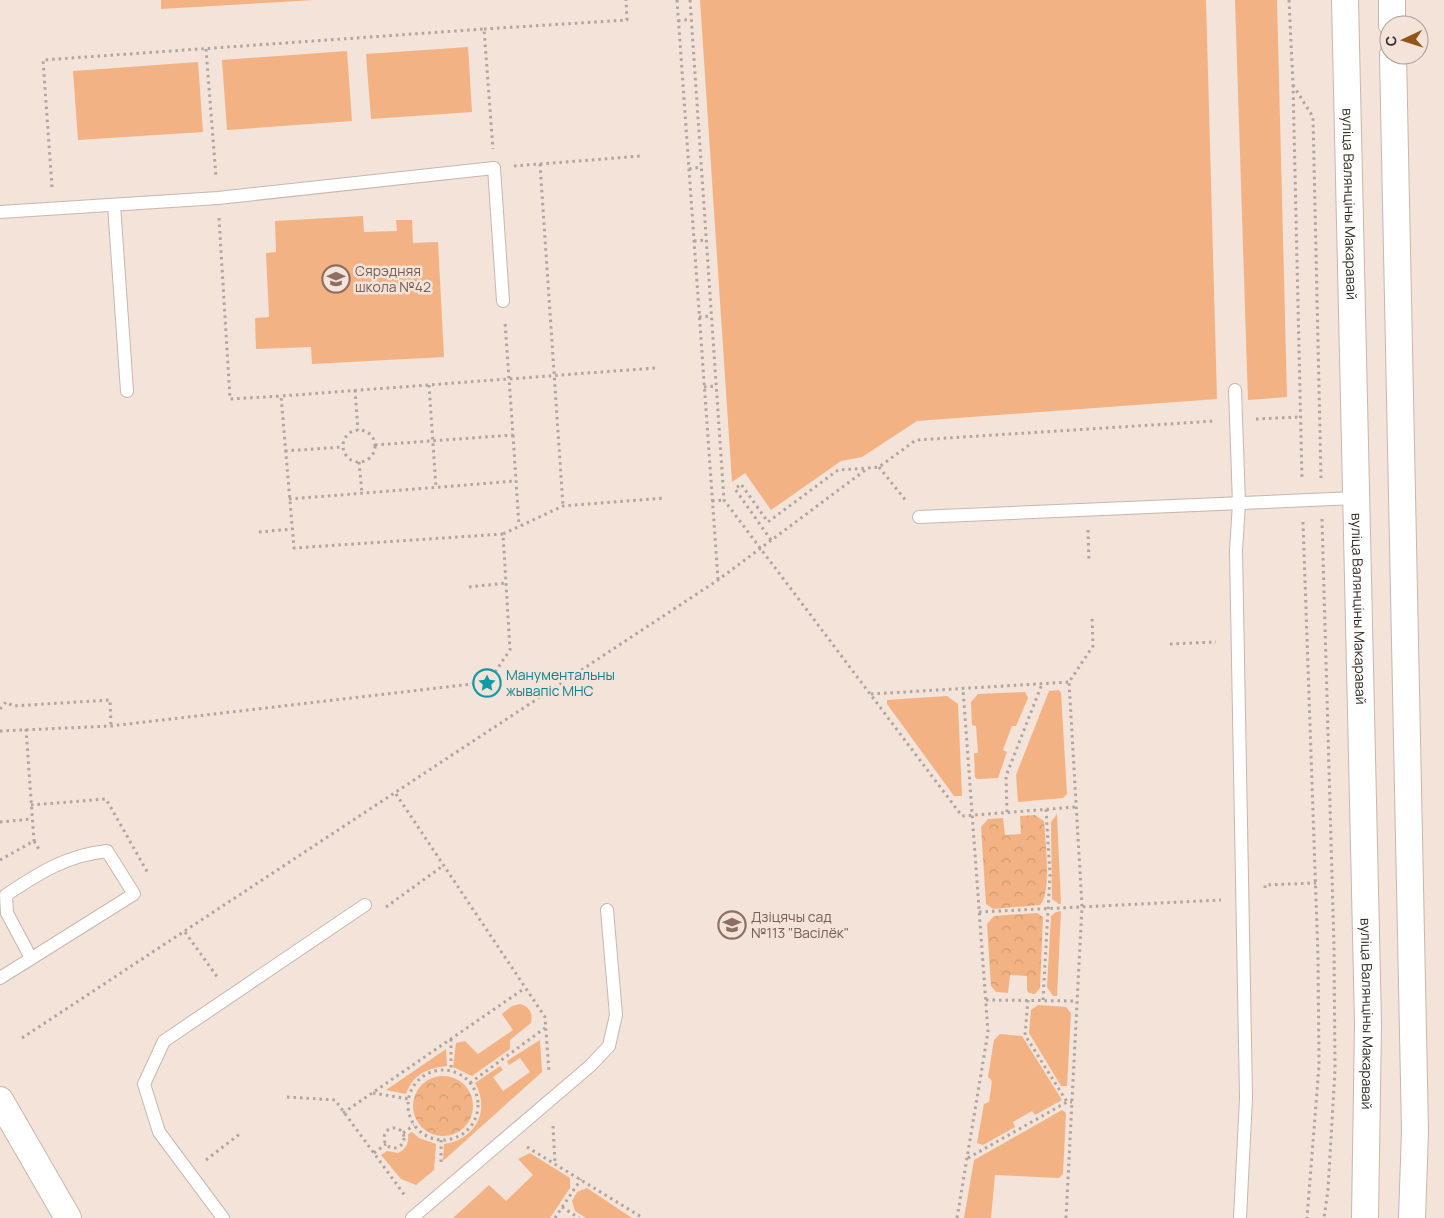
<svg xmlns="http://www.w3.org/2000/svg" width="1444" height="1218" font-family="Manrope,sans-serif">
  <style>
    .grass { fill: #f3b283 }
    .park { fill: url(#park-crowns) }
    .lines { fill: none; stroke-linecap: round; stroke-linejoin: round }
    .service-casing { stroke: #c6b7ad; stroke-width: 14 }
    .minor-casing { stroke: #c6b7ad; stroke-width: 28 }
    .path { stroke: #b1a59d; stroke-width: 3; stroke-dasharray: 2.5 4; stroke-linecap: butt }
    .service { stroke: #fff; stroke-width: 12 }
    .minor { stroke: #fff; stroke-width: 26 }
    .labels { text-anchor: middle; stroke-width: 5; stroke-linejoin: round; paint-order: stroke }
    .street-label { font-size: 14px; fill: #322c28; stroke: #f3e3d9 }
    .education-label { font-size: 14px; fill: #785e54; stroke: #f3e3d9; text-anchor: start }
    .culture-label { font-size: 14px; fill: #0d838f; stroke: #f3e3d9; text-anchor: start }
  </style>
  <defs>
    <pattern id="park-crowns" width="20" height="18" patternUnits="userSpaceOnUse" patternTransform="scale(1.25)"><rect width="20" height="18" fill="#f3b283"/><path d="M2 6a3 3 0 1 1 6 0M12 15a3 3 0 1 1 6 0" fill="none" stroke="#d19971"/></pattern>
  </defs>
  <rect width="100%" height="100%" fill="#f3e3d9"/>
  <g class="grass">
    <polygon points="161,0 315,0 161,9"/>
    <polygon points="700,0 1206,0 1217,399 917,421 862,457 841,461 771,510 745,473 732,482"/>
    <polygon points="1235,0 1277,0 1287,397 1248,400"/>
    <polygon points="468,47 472,112 371,119 366,54"/>
    <polygon points="347,51 352,121 227,130 222,60"/>
    <polygon points="198,62 203,132 78,140 73,71"/>
    <polygon points="363,216 364,232 397,231 396,220 412,220 413,243 438,242 444,357 312,364 311,347 256,349 255,318 269,317 266,253 276,252 275,221"/>
    <polygon points="1059,690 1061,693 1067,794 1063,798 1018,802 1016,775 1049,691"/>
    <polygon points="1025,692 1028,698 1016,726 1012,726 1003,750 1007,752 998,778 977,779 975,777 974,753 978,753 976,726 972,725 971,702 978,694"/>
    <polygon points="947,696 958,704 962,796 954,796 887,704 887,700"/>
    <polygon points="1057,814 1061,904 1059,904 1052,899 1051,822"/>
    <polygon points="1061,911 1057,996 1053,996 1047,987 1051,916 1056,912"/>
    <path d="M520,1004C530,1007 533,1013 531,1023L510,1040V1049L472,1076L453,1067L456,1043L465,1041L478,1054L513,1030L502,1014L512,1006Z"/>
    <polygon points="1038,1005 1066,1007 1071,1013 1067,1086 1061,1086 1029,1033 1031,1010"/>
    <polygon points="1000,1034 1022,1036 1062,1100 1035,1115 1032,1111 1013,1122 1015,1127 983,1145 977,1143 984,1104 989,1102 992,1081 988,1077 994,1040"/>
    <path d="M540,1040L542,1072L443,1161L444,1144C475,1140 491,1111 475,1083L500,1066L503,1070L493,1077L503,1091L530,1072L520,1058L509,1065L507,1061Z"/>
    <path d="M446,1049L447,1066C428,1068 413,1074 406,1094L386,1090Z"/>
    <polygon points="1062,1110 1066,1113 1063,1174 1059,1178 995,1175 991,1218 964,1218 974,1160"/>
    <path d="M412,1132L419,1138L436,1144L434,1170L416,1185L401,1179L381,1155L387,1151L398,1153C406,1149 409,1144 408,1134Z"/>
    <polygon points="530,1153 570,1178 570,1188 550,1218 453,1218 489,1185 506,1201 533,1175 518,1159"/>
    <polygon points="587,1188 632,1218 586,1218 575,1211 572,1201 577,1192"/>
  </g>
  <g class="park">
    <path d="M1035,815L1044,821C1045,839 1052,893 1040,905L993,909L986,904L981,827L988,819L1003,818L1005,835L1021,834L1020,816Z"/>
    <polygon points="1037,913 1043,917 1040,988 1035,994 1029,993 1027,990 1027,976 1010,975 1008,993 996,992 991,986 987,924 994,916"/>
    <circle cx="443" cy="1106" r="30"/>
  </g>
  <g class="lines">
    <g class="service-casing">
      <g id="service">
        <polyline points="114,205 127,391"/>
        <polyline points="0,212 218,198 494,168 503,301"/>
        <polyline points="1235,390 1239,504 1236,550 1246,1098 1240,1218"/>
        <polyline points="919,517 1356,498"/>
        <path d="M0,978L134,894L107,851C67,855 39,873 6,895L7,913L31,958"/>
        <polyline points="223,1218 159,1132 144,1084 164,1041 365,905"/>
        <polyline points="412,1218 590,1066 609,1046 616,1015 607,910"/>
      </g>
    </g>
    <g class="minor-casing">
      <g id="minor">
        <path id="s1" d="M1345,0L1368,1024L1365,1218"/>
        <polyline points="1392,0 1392,25"/>
        <polyline points="1393,55 1415,1131 1412,1218"/>
        <polyline points="0,1100 68,1218"/>
      </g>
    </g>
    <g class="path">
      <polyline points="677,0 718,579"/>
      <polyline points="690,0 724,500 962,816 1076,807"/>
      <polyline points="1289,0 1293,85 1302,480"/>
      <polyline points="678,21 691,19"/>
      <polyline points="484,29 627,20 626,0"/>
      <polyline points="206,49 216,177"/>
      <polyline points="1293,85 1313,117 1321,478"/>
      <polyline points="540,164 641,156"/>
      <polyline points="514,166 540,164 563,506"/>
      <polyline points="689,169 701,167"/>
      <polyline points="52,187 43,60 484,29 493,149"/>
      <polyline points="219,218 230,399 281,396"/>
      <polyline points="694,241 706,240"/>
      <polyline points="699,317 711,316"/>
      <polyline points="429,385 436,488"/>
      <polyline points="704,387 716,386"/>
      <polyline points="355,390 358,430"/>
      <polyline points="1256,419 1300,417"/>
      <circle cx="359" cy="446" r="16"/>
      <polyline points="513,435 519,526"/>
      <polyline points="375,445 513,435 505,322"/>
      <polyline points="285,451 342,447"/>
      <polyline points="359,462 362,493"/>
      <polyline points="879,467 907,502"/>
      <polyline points="289,499 516,481"/>
      <polyline points="712,501 724,500"/>
      <polyline points="1322,519 1334,947 1335,1070 1328,1190 1324,1218"/>
      <polyline points="1303,522 1318,957 1319,1066 1307,1218"/>
      <polyline points="1088,530 1089,562"/>
      <polyline points="259,532 292,529"/>
      <polyline points="503,534 294,548 281,396 655,368"/>
      <polyline points="771,540 735,489 741,484 768,522 838,470 868,468"/>
      <polyline points="469,587 506,583"/>
      <polyline points="1170,644 1216,642"/>
      <polyline points="871,694 1069,682"/>
      <polyline points="0,709 6,702 13,706 110,700 111,726"/>
      <polyline points="26,729 34,841"/>
      <polyline points="0,731 111,726 472,684 495,672 510,650 503,534 563,506 664,498"/>
      <polyline points="396,794 545,1017 549,1073"/>
      <polyline points="31,805 106,799 149,875"/>
      <polyline points="1007,812 1006,776 1042,684"/>
      <polyline points="0,822 32,819"/>
      <polyline points="0,860 34,841 40,851"/>
      <polyline points="1265,888 1265,885 1316,883"/>
      <polyline points="386,907 444,865"/>
      <polyline points="979,912 1221,900"/>
      <polyline points="185,932 218,978"/>
      <polyline points="986,1000 1077,1001"/>
      <polyline points="1028,1000 1025,1035 1067,1102"/>
      <polyline points="1043,1000 1050,875 1046,809"/>
      <polyline points="22,1038 718,580 868,468 879,467 916,440 1215,421"/>
      <polyline points="451,1039 451,1071"/>
      <circle cx="443" cy="1105" r="35"/>
      <polyline points="470,1083 545,1028"/>
      <polyline points="373,1093 409,1099"/>
      <polyline points="287,1097 335,1100 406,1197"/>
      <polyline points="343,1113 525,988"/>
      <polyline points="553,1126 555,1163"/>
      <circle cx="394" cy="1138" r="10"/>
      <polyline points="403,1133 414,1125"/>
      <polyline points="441,1140 441,1165"/>
      <polyline points="527,1147 643,1218"/>
      <polyline points="374,1153 386,1144"/>
      <polyline points="968,1158 1067,1102 1072,1102"/>
      <polyline points="206,1160 241,1133"/>
      <polyline points="562,1207 579,1218"/>
      <polyline points="555,1218 581,1179"/>
      <polyline points="957,1218 988,1032 963,689"/>
      <polyline points="1066,1218 1082,906 1069,682 1093,646 1092,615"/>
    </g>
    <use href="#service" class="service"/>
    <use href="#minor" class="minor"/>
  </g>
  <defs>
    <g id="school-ring" transform="scale(1.4375)"><circle r="9.5" fill="#f3e3d9" stroke="#8d6e63" stroke-width="1.5"/><path d="M0-5L7-2L0 1L-7-2ZM-4 1L0 2.5L4 1V4Q0 6-4 4Z" fill="#8d6e63"/></g>
    <g id="sight-ring" transform="scale(1.4375)"><circle r="9.5" fill="#f3e3d9" stroke="#0f9aa8" stroke-width="1.5"/><path d="M0-6L1.8-2.2L6-1.7L2.9 1.2L3.7 5.4L0 3.3L-3.7 5.4L-2.9 1.2L-6-1.7L-1.8-2.2Z" fill="#0f9aa8"/></g>
  </defs>
  <g fill-rule="evenodd">
    <use href="#school-ring" x="336" y="279"/>
    <use href="#sight-ring" x="487" y="683"/>
    <use href="#school-ring" x="732" y="925"/>
  </g>
  <g class="labels">
    <g class="street-label">
      <text dy="5" stroke="none"><textPath href="#s1" startOffset="204">вуліца Валянціны Макаравай</textPath></text>
      <text dy="5" stroke="none"><textPath href="#s1" startOffset="609">вуліца Валянціны Макаравай</textPath></text>
      <text dy="5" stroke="none"><textPath href="#s1" startOffset="1014">вуліца Валянціны Макаравай</textPath></text>
    </g>
    <g class="education-label">
      <text x="355" y="276">Сярэдняя<tspan x="355" dy="16">школа №42</tspan></text>
      <text x="751" y="922">Дзіцячы сад<tspan x="751" dy="16">№113 "Васілёк"</tspan></text>
    </g>
    <g class="culture-label">
      <text x="506" y="680">Манументальны<tspan x="506" dy="16">жывапіс МНС</tspan></text>
    </g>
  </g>
  <g transform="translate(1404 40) rotate(266)"><circle r="24" fill="#f3e3d9" stroke="#a69a92"/>
  <path d="M0-4L9 19L0 12L-9 19Z" fill="#915517"/>
  <text y="-8" font-size="14" font-weight="bold" text-anchor="middle" fill="#322c28">С</text>
  </g>
</svg>
